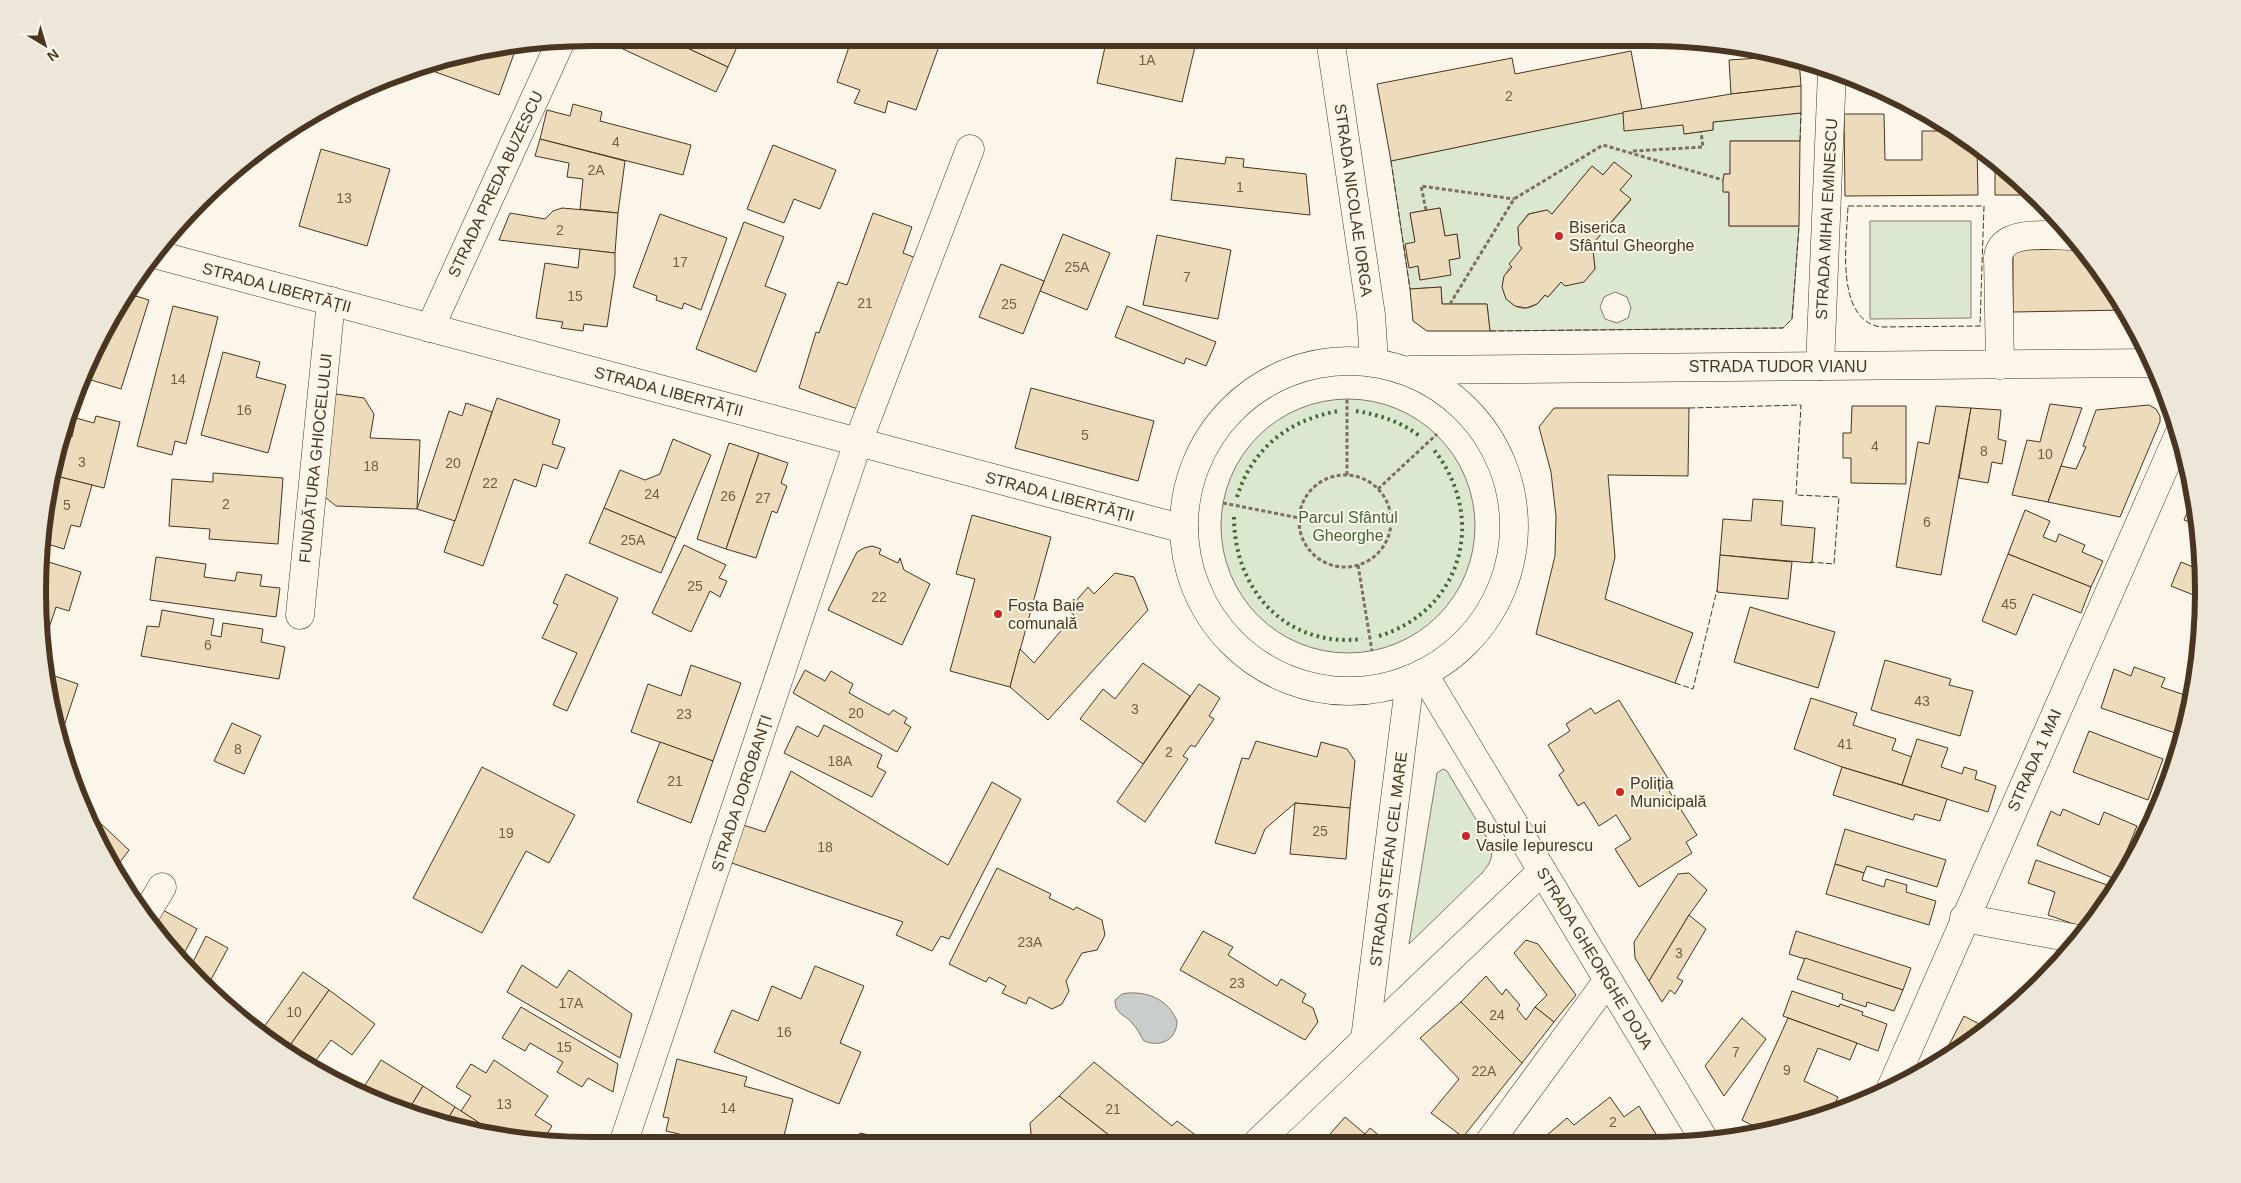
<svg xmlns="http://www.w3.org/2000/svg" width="2241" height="1183" font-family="Helvetica,sans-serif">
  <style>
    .green { fill: #dce7d0; stroke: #887966; fill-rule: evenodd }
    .water { fill: #c9cecd; stroke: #887966 }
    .building { fill: #ecdcbc; stroke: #4a3520 }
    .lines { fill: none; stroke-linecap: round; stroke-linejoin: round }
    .minor-casing { stroke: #4a3520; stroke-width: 29 }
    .path { stroke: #7f6f5c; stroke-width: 3; stroke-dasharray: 4 2.5; stroke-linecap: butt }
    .minor { stroke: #fbf6e9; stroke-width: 28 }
    .hedge { stroke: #436837; stroke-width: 4; stroke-dasharray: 2.5 4; stroke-linecap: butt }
    .fence { stroke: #4a3520; stroke-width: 1; stroke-dasharray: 6 2.5; stroke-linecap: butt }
    .poi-dot { fill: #c62828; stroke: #fbf6e9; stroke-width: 2 }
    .labels { text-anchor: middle; stroke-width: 4; stroke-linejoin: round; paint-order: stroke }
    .number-label { font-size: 14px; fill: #725f47 }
    .street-label { font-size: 16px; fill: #4a3520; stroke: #fbf6e9 }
    .poi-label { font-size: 16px; fill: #4a3520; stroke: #fbf6e9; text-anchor: start }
    .park-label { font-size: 16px; fill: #436837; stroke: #fbf6e9 }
    .rim { fill: none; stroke: #4a3520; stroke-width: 6 }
  </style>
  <rect width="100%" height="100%" fill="#fbf6e9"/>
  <g class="green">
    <path d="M1623,112L1683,125L1685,134L1713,130V122L1801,113L1800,141H1731L1730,174H1724V192H1729V226H1799L1792,319L1783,328L1490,331L1487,304H1442L1441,287L1410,289L1391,161ZM1614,162L1631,176L1620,190L1631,200L1590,247L1593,250L1595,269L1565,285L1561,282L1548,297L1545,295C1543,297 1540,302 1537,304C1519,317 1498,298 1504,278C1505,273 1518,255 1522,248L1519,245L1518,227L1528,214L1547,210L1552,214L1592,166L1603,175ZM1440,208L1445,236L1457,234L1460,258L1449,260L1420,280L1418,266L1410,267L1415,242L1410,213ZM1615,292L1627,297L1631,308L1628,318L1617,323L1605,319L1600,307L1604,297Z"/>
    <polygon points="1870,221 1971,221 1971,318 1870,319"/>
    <circle cx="1348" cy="526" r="127"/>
    <path d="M1443,769L1447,771L1490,843C1494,856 1491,862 1483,872L1409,944L1437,773Z"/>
  </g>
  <path class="water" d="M1128,993C1150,992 1168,1000 1177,1021C1177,1039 1161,1048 1144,1041C1140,1035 1137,1028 1132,1023C1125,1014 1115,1015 1115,1000L1122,994Z"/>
  <g class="building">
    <polygon points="599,38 666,38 728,67 716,92"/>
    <polygon points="666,38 741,38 728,67"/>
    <polygon points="852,38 942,38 916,110 888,101 885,113 854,103 860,90 837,82"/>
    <polygon points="1107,38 1197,38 1182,102 1097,83"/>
    <polygon points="502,46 515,51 499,95 419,66 416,73 407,70 413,67 484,48"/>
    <polygon points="1631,51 1642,109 1391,161 1377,84 1512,58 1515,74"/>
    <polygon points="1788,56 1799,59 1801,86 1731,94 1729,60"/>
    <polygon points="1801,86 1801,113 1713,122 1713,130 1684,134 1683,125 1624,131 1623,112 1731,94"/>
    <polygon points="573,104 602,112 600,121 691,145 683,175 540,139 547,110 570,116"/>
    <polygon points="1844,114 1884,114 1885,160 1922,160 1922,131 1953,131 1977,146 1978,195 1845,196"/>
    <polygon points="540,139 625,161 618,213 580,209 583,179 567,177 569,163 535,156"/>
    <polygon points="1730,141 1800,141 1799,226 1729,226 1729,192 1723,192 1723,180 1724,174 1730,174"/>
    <polygon points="773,145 836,170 820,209 794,199 784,223 747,209"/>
    <polygon points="321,149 390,169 367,246 299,226"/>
    <polygon points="1226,157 1244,159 1243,167 1306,174 1310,215 1171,200 1176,158 1225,164"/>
    <polygon points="1995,160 2033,195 1995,195"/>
    <polygon points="1614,162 1632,176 1620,190 1631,199 1590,247 1593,250 1595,269 1584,282 1565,286 1561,282 1548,297 1545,295 1537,304 1526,308 1515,306 1506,299 1502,287 1504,276 1512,267 1509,264 1522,248 1519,245 1518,227 1529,214 1547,210 1552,214 1592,166 1603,175"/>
    <polygon points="562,208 618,213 615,253 499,240 510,213 545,219 553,211"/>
    <polygon points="1440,208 1445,236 1457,234 1460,258 1449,260 1451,275 1420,280 1418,266 1409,268 1405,244 1415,242 1410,213"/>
    <polygon points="873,213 912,227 903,253 916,258 863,411 799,388 816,332 819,333 838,282 847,285"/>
    <polygon points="660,214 727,238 701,310 684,303 682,309 656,300 657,296 633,287"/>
    <polygon points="744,222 784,237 765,286 786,294 756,372 696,349"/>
    <polygon points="1063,234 1110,253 1087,310 1040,291"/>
    <polygon points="1157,235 1231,250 1218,319 1143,305"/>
    <polygon points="580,249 615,253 615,274 607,327 584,324 583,331 561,328 563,322 536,318 545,263 578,268"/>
    <polygon points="2082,249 2126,310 2013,312 2013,250"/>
    <polygon points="1001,264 1044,281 1023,334 979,317"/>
    <polygon points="1441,287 1442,304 1487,304 1490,331 1427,331 1413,321 1410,289"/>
    <polygon points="126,293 149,300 121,389 81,377"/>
    <polygon points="173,306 218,317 186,444 175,441 172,455 137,446"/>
    <polygon points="1127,306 1216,342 1206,366 1186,358 1184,364 1115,337"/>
    <polygon points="223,352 260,362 256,377 286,385 268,453 201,435"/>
    <polygon points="1031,388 1154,421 1138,481 1015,448"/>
    <polygon points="329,393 364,398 374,414 370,438 420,440 417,509 336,506 320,493"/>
    <polygon points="497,398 560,420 552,444 565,448 557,469 543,464 536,487 514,479 483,566 444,552"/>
    <polygon points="466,403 492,412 455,521 417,509 449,411 462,416"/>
    <polygon points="2050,404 2082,408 2048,502 2012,495 2027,440 2040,442"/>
    <polygon points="2149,405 2156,409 2160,416 2160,422 2120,517 2048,502 2061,466 2076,469 2086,447 2083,446 2096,410"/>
    <polygon points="1852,406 1906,406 1906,484 1851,483 1851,458 1843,458 1843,433 1851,433"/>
    <polygon points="1936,406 1971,408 1941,575 1896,567 1918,442 1929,444"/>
    <polygon points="1554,408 1689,408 1688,476 1608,475 1615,557 1605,599 1693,633 1675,683 1536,634 1555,556 1556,516 1551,472 1539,427"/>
    <polygon points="1971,408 2001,410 1998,439 2006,441 2002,464 1992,462 1988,483 1959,478"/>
    <polygon points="96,416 120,422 104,488 52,475 56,448 64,427 64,434 72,437 76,418 94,423"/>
    <polygon points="673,439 711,455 676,538 604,508 620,470 645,480 660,474"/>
    <polygon points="729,443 759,453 726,549 697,539"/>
    <polygon points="759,453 788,463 781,483 787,486 777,513 772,511 756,558 726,549"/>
    <polygon points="213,473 283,478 278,544 209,539 210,529 169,526 172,479 213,482"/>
    <polygon points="52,475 92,485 80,527 71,525 64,549 41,542"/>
    <polygon points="2194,497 2199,519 2199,525 2184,520"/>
    <polygon points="1753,499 1783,501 1781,525 1815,528 1812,563 1720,555 1723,519 1751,521"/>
    <polygon points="604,508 676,538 661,573 589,543"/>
    <polygon points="2025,510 2050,521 2043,537 2056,542 2059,534 2085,545 2082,552 2103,561 2091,587 2008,554"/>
    <polygon points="972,515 1051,537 1010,687 950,671 975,579 956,574"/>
    <polygon points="684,545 726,565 719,578 727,581 720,597 710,591 691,632 652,613"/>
    <polygon points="872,546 881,549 879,554 898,563 900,558 904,570 930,584 902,645 828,610 857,552 864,548"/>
    <polygon points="2008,554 2091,587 2081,613 2033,594 2016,635 1982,621"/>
    <polygon points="1720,555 1792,562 1788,599 1717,592"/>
    <polygon points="156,557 206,564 204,577 235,581 237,572 262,575 260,586 280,588 276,617 150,600"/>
    <polygon points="39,559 81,572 69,611 56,607 46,637 40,635 39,628"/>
    <polygon points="2181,562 2200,570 2201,598 2171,586"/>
    <polygon points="1115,573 1134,577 1148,610 1048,720 1010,687 1020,649 1034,663 1074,615 1068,610 1088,587 1094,594"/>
    <polygon points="566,574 618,598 567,711 553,705 577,653 542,638 558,605 553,603"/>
    <polygon points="1750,607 1835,632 1818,688 1734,662"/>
    <polygon points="162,610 214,619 211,635 221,637 223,623 263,629 261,642 285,647 279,679 141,656 147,626 159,627"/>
    <polygon points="1885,660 1951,679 1949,685 1973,691 1960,736 1871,710"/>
    <polygon points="1143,663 1190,696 1143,764 1080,719 1103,689 1115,699"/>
    <polygon points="691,665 741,683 713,761 631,732 648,684 681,696"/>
    <polygon points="2134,667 2165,678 2161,687 2191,697 2184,736 2101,708 2114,669 2131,676"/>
    <polygon points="805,670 825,681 831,671 853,684 849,693 889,715 893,710 907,718 904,723 911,727 897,752 793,693"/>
    <polygon points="46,673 78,684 59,741 56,735"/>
    <polygon points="1199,684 1220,698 1209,716 1214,719 1195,747 1191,745 1183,756 1188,759 1145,822 1117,802"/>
    <polygon points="1811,698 1857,713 1853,725 1896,739 1892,750 1912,757 1902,785 1842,767 1794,749"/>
    <polygon points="1619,700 1669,780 1664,783 1697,835 1686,842 1692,853 1639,887 1615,849 1631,839 1616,815 1599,826 1584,802 1578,806 1559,775 1564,771 1548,745 1570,731 1566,724 1591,708 1595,714"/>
    <polygon points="232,723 261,736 244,774 214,761"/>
    <polygon points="824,725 882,755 877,767 886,772 872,797 784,753 797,726 818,737"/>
    <polygon points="2089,731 2163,759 2148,800 2073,772"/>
    <polygon points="1917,739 1948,748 1941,767 1962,774 1964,767 1977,771 1975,779 1996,786 1988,812 1902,785"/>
    <polygon points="1256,741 1317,757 1321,742 1347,749 1355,761 1350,808 1295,803 1265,829 1255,854 1215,843 1242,758 1249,759"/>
    <polygon points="660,742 713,761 691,823 637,802"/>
    <polygon points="482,767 575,815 549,863 526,851 482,933 413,898"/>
    <polygon points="1842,767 1947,799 1940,821 1915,814 1913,820 1833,795"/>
    <polygon points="791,771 948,865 992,782 1021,799 949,939 941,936 932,951 896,935 903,922 726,861 740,824 765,832"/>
    <polygon points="1295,803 1350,808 1346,859 1290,854"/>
    <polygon points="80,804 129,850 115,869"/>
    <polygon points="2063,809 2099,825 2104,812 2137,826 2115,879 2037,845 2051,811 2060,816"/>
    <polygon points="1845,829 1946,860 1937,887 1867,866 1864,873 1835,864"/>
    <polygon points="2036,860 2113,887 2085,928 2048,915 2055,892 2028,883"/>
    <polygon points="1835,864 1864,873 1862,880 1884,887 1886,879 1907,885 1906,892 1936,901 1929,925 1826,894"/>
    <polygon points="997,868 1051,894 1049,898 1074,910 1076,907 1102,920 1105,935 1097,950 1082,953 1066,981 1069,991 1062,1004 1052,1009 1029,997 1026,1004 1002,993 1006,986 989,977 986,982 949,964"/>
    <polygon points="1689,873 1707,890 1689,915 1649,981 1635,958 1634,942 1678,874"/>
    <polygon points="163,910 197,929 180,961 160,937 162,933 153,928"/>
    <polygon points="1689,915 1706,929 1677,978 1683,981 1675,994 1670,990 1662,1002 1649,981"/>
    <polygon points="1203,931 1233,947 1228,955 1277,986 1281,979 1306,994 1302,1002 1313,1008 1318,1022 1305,1040 1180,970"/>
    <polygon points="1796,931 1911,968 1903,990 1789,954"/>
    <polygon points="206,936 228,948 207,987 189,970"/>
    <polygon points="1526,940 1538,944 1576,995 1554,1022 1535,1007 1547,995 1514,953"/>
    <polygon points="1805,958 1903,990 1894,1011 1867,1002 1866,1007 1842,999 1843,994 1797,979"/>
    <polygon points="522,965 557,988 569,970 632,1014 620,1058 507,992"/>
    <polygon points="815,966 864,986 840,1043 861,1052 839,1104 714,1052 732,1010 758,1021 772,986 801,999"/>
    <polygon points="303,972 329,990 286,1051 259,1034"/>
    <polygon points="1486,976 1502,995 1506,989 1520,1005 1517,1009 1526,1020 1535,1007 1554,1022 1522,1063 1461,1002"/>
    <polygon points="329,990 375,1024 352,1055 331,1040 311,1067 286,1051"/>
    <polygon points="1792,991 1839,1007 1840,1004 1863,1012 1862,1015 1887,1024 1878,1051 1783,1016"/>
    <polygon points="1461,1002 1522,1063 1463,1137 1431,1113 1459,1079 1420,1038"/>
    <polygon points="521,1007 618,1064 613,1092 588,1078 582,1087 557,1072 563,1062 530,1043 525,1051 502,1038"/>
    <polygon points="1964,1016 1983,1026 1985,1021 1990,1023 1960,1050 1949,1045"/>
    <polygon points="1742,1018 1766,1039 1724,1096 1705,1066"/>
    <polygon points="1788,1018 1857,1043 1850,1060 1818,1048 1804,1081 1838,1097 1831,1112 1761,1130 1742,1120"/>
    <polygon points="1949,1045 1960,1050 1943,1060"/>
    <polygon points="677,1059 747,1077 744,1086 793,1099 782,1144 703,1144 683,1139 683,1135 666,1131 669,1118 663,1117"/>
    <polygon points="381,1060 423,1086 408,1111 360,1093"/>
    <polygon points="494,1060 548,1096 535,1115 552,1126 542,1142 520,1138 511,1132 508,1137 498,1135 461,1111 471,1096 456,1087 471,1064 486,1073"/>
    <polygon points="1094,1062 1172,1126 1177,1121 1198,1137 1192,1142 1119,1143 1059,1096"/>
    <polygon points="423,1086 455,1107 444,1125 408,1111"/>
    <polygon points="1059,1096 1119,1143 1032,1143 1030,1123"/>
    <polygon points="1610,1097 1624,1117 1639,1106 1660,1141 1540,1141 1567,1118 1574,1125"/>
    <polygon points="455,1107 484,1126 480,1132 444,1125"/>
    <polygon points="1345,1117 1365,1134 1370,1128 1387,1142 1323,1142"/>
    <polygon points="860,1133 902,1142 903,1143 855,1143"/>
  </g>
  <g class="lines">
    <g class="minor-casing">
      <g id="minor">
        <polyline points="1330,38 1371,315 1374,362"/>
        <polyline points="154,254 1184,529"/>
        <polyline points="430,328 561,41"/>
        <circle cx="1349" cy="526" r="165"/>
        <path d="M2000,365L1998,257C2002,228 2051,236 2073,236"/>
        <polyline points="1820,366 1832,71"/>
        <polyline points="1410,370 2151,363"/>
        <polyline points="300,615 331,301"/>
        <polyline points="1423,673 1705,1141"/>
        <polyline points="144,917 162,887"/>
        <polyline points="1964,918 2078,939"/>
        <polyline points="1365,1039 1410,679"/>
        <polyline points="1891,1088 2179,434"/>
        <polyline points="1490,1141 1608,980"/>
        <polyline points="1258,1142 1542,871"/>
        <polyline points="623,1144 858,442 970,149"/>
      </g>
    </g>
    <g class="path">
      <polyline points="1633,151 1703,147 1701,132"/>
      <polyline points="1426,210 1421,186 1514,199"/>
      <polyline points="1450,304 1514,199 1603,145 1723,180"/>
      <polyline points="1347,475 1347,398"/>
      <circle cx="1345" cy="521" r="46"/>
      <polyline points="1378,489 1437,434"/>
      <polyline points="1223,503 1299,518"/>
      <polyline points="1358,565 1372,651"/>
    </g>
    <use href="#minor" class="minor"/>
    <g class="hedge">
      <path d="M1356,411C1381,415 1401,422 1421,437"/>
      <path d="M1237,497C1252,448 1290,419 1339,411"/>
      <path d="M1234,517C1234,590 1286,648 1362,639"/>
      <path d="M1379,636C1463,610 1487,517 1434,450"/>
    </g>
    <g class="fence">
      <polyline points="1800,141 1801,113"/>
      <polyline points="1391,161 1410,289"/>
      <path d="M1848,206H1984L1980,326L1881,327C1834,320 1847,239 1848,206Z"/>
      <polyline points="1490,331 1783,328 1792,319 1799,226"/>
      <polyline points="1689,408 1801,405 1796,495 1839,497 1834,564 1810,562"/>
      <polyline points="1675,683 1693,689 1717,590"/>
    </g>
  </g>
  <g class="poi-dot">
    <circle cx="1559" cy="236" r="5"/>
    <circle cx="998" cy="614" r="5"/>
    <circle cx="1620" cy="792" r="5"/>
    <circle cx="1466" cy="836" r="5"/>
  </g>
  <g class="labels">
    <g class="number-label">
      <text x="1147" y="65">1A</text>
      <text x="1509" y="101">2</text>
      <text x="616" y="147">4</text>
      <text x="596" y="175">2A</text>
      <text x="1240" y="192">1</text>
      <text x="344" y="203">13</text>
      <text x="560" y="235">2</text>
      <text x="680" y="267">17</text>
      <text x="1077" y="272">25A</text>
      <text x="1187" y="282">7</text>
      <text x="575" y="301">15</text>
      <text x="865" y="308">21</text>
      <text x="1009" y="309">25</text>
      <text x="178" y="384">14</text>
      <text x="244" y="415">16</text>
      <text x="1085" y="440">5</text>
      <text x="1875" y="451">4</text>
      <text x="1984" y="456">8</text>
      <text x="2045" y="459">10</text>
      <text x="82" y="467">3</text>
      <text x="453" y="468">20</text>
      <text x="371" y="471">18</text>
      <text x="490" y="488">22</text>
      <text x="652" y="499">24</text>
      <text x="728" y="501">26</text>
      <text x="763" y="503">27</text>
      <text x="226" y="509">2</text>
      <text x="67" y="510">5</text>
      <text x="1927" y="527">6</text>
      <text x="633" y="545">25A</text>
      <text x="695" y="591">25</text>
      <text x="879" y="602">22</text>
      <text x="2009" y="609">45</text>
      <text x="208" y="650">6</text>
      <text x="1922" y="706">43</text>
      <text x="1135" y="714">3</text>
      <text x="856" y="718">20</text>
      <text x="684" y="719">23</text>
      <text x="1845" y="749">41</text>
      <text x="238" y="754">8</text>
      <text x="1169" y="757">2</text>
      <text x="840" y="766">18A</text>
      <text x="675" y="786">21</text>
      <text x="1320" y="836">25</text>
      <text x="506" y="838">19</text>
      <text x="825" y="852">18</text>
      <text x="1030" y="947">23A</text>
      <text x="1679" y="958">3</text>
      <text x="1237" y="988">23</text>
      <text x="571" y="1008">17A</text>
      <text x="294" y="1017">10</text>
      <text x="1497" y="1020">24</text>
      <text x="784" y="1037">16</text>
      <text x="564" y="1052">15</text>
      <text x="1736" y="1057">7</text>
      <text x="1787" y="1075">9</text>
      <text x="1484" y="1076">22A</text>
      <text x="504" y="1109">13</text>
      <text x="728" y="1113">14</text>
      <text x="1113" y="1114">21</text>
      <text x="1613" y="1127">2</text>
    </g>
    <g class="street-label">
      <text transform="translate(495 184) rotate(-65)" y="6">STRADA PREDA BUZESCU</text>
      <text transform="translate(1354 200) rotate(82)" y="6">STRADA NICOLAE IORGA</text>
      <text transform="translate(1826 219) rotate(-87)" y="6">STRADA MIHAI EMINESCU</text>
      <text transform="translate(277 287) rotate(15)" y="6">STRADA LIBERTĂȚII</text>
      <text x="1778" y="372">STRADA TUDOR VIANU</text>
      <text transform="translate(669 391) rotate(15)" y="6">STRADA LIBERTĂȚII</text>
      <text transform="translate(315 458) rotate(-84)" y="6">FUNDĂTURA GHIOCELULUI</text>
      <text transform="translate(1060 496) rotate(15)" y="6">STRADA LIBERTĂȚII</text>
      <text transform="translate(2034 760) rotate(-66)" y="6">STRADA 1 MAI</text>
      <text transform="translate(741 793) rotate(-72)" y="6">STRADA DOROBANȚI</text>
      <text transform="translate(1388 859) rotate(-83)" y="6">STRADA ȘTEFAN CEL MARE</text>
      <text transform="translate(1595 958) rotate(59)" y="6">STRADA GHEORGHE DOJA</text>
    </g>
    <g class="poi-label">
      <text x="1569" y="233">Biserica<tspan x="1569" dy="18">Sfântul Gheorghe</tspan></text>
      <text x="1008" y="611">Fosta Baie<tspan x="1008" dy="18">comunală</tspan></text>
      <text x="1630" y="789">Poliția<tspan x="1630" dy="18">Municipală</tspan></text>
      <text x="1476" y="833">Bustul Lui<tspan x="1476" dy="18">Vasile Iepurescu</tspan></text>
    </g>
    <g class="park-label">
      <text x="1348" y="523">Parcul Sfântul<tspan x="1348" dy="18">Gheorghe</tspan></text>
    </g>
  </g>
  <path d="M0 0H2241V1183H0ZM591 46H1650A545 545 0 0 1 2195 591V592A545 545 0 0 1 1650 1137H591A545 545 0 0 1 46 592V591A545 545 0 0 1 591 46Z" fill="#ede7d9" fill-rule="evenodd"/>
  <path class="rim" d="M591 46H1650A545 545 0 0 1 2195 591V592A545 545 0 0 1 1650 1137H591A545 545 0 0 1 46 592V591A545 545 0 0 1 591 46Z"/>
  <g transform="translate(45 45) rotate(142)" stroke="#fbf6e9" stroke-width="4" paint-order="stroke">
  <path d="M0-4L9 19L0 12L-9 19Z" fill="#4a3520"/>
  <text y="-8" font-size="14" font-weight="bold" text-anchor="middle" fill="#4a3520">N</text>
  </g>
</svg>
